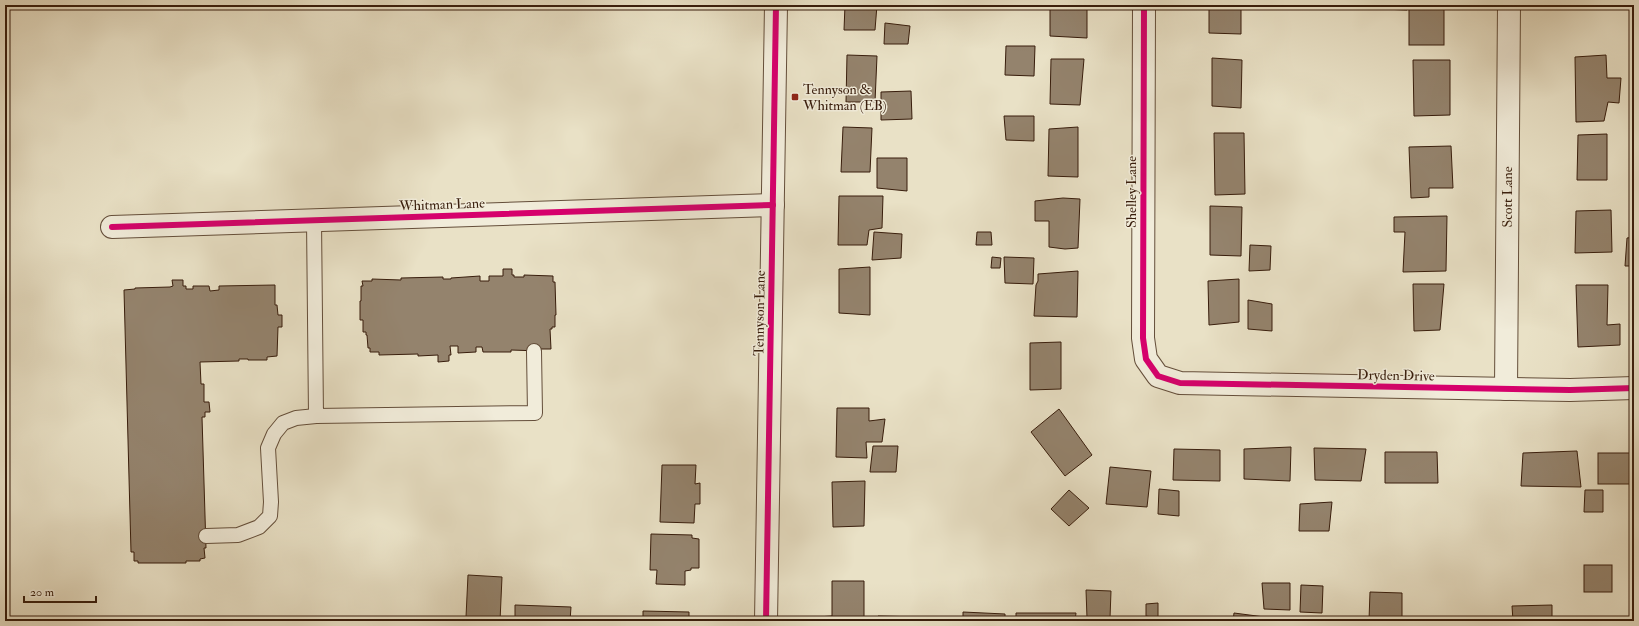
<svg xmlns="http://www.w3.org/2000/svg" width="1639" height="626" font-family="'IM FELL Double Pica',serif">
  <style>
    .building { fill: #94836d; stroke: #381d0c }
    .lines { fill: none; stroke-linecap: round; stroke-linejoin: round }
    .lane-casing { stroke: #644e3a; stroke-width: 16 }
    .street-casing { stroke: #644e3a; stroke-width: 24 }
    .lane { stroke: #f1ecda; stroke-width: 14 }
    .street { stroke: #f1ecda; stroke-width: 22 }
    .cycleway-casing { stroke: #f1ecda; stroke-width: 8 }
    .cycleway { stroke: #d6006c; stroke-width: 6 }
    .poi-dot { fill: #8f2418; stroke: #f1ecda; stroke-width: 1.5 }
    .labels { text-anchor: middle; stroke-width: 3; stroke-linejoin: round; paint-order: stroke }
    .poi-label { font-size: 14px; fill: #381d0c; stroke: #f1ecda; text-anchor: start }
    .street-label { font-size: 14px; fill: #381d0c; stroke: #f1ecda }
  </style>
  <rect width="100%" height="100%" fill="#e9e1c6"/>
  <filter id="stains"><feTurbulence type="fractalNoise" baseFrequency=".005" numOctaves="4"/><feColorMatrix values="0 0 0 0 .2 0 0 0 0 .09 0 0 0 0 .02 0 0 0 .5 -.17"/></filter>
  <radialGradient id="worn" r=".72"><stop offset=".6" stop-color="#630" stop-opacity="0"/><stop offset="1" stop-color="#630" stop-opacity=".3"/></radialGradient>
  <g class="building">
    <polygon points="845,5 877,5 875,30 844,30"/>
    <polygon points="1050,5 1087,5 1087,38 1050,36"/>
    <polygon points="1209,5 1241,5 1241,34 1209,33"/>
    <polygon points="1382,5 1408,5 1407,10 1381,9"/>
    <rect x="1409" y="8" width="35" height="37"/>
    <polygon points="885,23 910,26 908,44 884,44"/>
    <polygon points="1006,46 1035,46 1034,76 1005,75"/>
    <polygon points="847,55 877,56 875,102 846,102"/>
    <polygon points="1606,55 1607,78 1621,78 1619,103 1608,102 1604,121 1576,122 1575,57"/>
    <polygon points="1212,58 1242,60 1241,108 1212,106"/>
    <polygon points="1051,59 1084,59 1080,105 1050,104"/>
    <polygon points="1413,60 1450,60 1450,115 1414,116"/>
    <polygon points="911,91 912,119 881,120 881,92"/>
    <polygon points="1004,116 1034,116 1034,141 1006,140"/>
    <polygon points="843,127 872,128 870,172 841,172"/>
    <polygon points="1078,127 1078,177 1048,176 1049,129"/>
    <polygon points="1214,133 1244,133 1245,194 1215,195"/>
    <polygon points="1607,134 1607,180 1577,180 1578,135"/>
    <polygon points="1451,146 1453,188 1429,188 1429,197 1411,198 1409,147"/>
    <polygon points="877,158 907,158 907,191 877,188"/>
    <polygon points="1631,167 1634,167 1634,201 1630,201"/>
    <polygon points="839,196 883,196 882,228 869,230 867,245 838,245"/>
    <polygon points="1063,198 1080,199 1078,248 1065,249 1049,247 1049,221 1035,221 1035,201"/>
    <polygon points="1210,206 1242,207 1241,256 1210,255"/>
    <polygon points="1611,210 1612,252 1575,253 1576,211"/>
    <polygon points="1447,216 1446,271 1403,272 1405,232 1394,232 1394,217"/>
    <polygon points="874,232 902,234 901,258 872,260"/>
    <polygon points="977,232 991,232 992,245 976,245"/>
    <polygon points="1634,237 1634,266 1625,266 1627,238"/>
    <polygon points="1250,245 1271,246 1270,270 1249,271"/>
    <polygon points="992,257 1001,258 1000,268 991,268"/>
    <polygon points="1004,257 1034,258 1033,284 1005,283"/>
    <polygon points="870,267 870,315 839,313 839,269"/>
    <polygon points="503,269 512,269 512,275 514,275 514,277 524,277 524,275 553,276 553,282 555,282 556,315 555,315 555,327 552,327 552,329 550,329 551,349 540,349 541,351 511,350 511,352 483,352 482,347 476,347 476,352 458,353 458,346 450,346 451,355 449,355 449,361 438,362 438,355 418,356 418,354 379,355 379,352 370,352 370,348 368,348 367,335 366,335 366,332 363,332 363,320 360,320 360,301 361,301 361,286 363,286 362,281 372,281 372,279 401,280 401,278 443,277 443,279 451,279 451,278 480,276 480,281 489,281 489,276 503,276"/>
    <polygon points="1078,271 1077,317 1034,316 1036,285 1038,281 1038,274"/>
    <polygon points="1239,279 1239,322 1209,325 1208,281"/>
    <polygon points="172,280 183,280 183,286 186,286 186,289 193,289 193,286 209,286 210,291 219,290 219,286 275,285 275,305 277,305 278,315 282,315 282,327 278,327 277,356 267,357 267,360 248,360 248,359 239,359 239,361 200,362 201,384 204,384 204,402 209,402 210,412 205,412 205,417 202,417 206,548 204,548 205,558 200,559 200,561 186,561 186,563 138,563 138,561 134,561 134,552 131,552 124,290 135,289 135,288 170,287 173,286"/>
    <polygon points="1413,284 1444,284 1440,330 1414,331"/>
    <polygon points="1576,285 1608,285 1607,325 1620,324 1620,345 1578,347"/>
    <polygon points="1248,300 1272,304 1272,331 1248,329"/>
    <polygon points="1061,342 1061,389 1030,390 1030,343"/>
    <polygon points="837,408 869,408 869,421 885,419 882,442 866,442 867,458 836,457"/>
    <polygon points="1059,409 1092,455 1065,476 1031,432"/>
    <polygon points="873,446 898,446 896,472 870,472"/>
    <polygon points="1291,447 1290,481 1244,479 1244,449"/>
    <polygon points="1314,448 1366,449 1361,481 1315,480"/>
    <polygon points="1174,449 1220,450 1220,481 1173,480"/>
    <polygon points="1577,451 1581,487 1521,486 1523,453"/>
    <polygon points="1385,452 1437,452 1438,483 1385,483"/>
    <rect x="1598" y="453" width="36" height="31"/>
    <polygon points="662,465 696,465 695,484 700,483 700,504 695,504 694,523 660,522"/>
    <polygon points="1110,467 1151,471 1147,507 1106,504"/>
    <polygon points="865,481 864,526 833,527 832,482"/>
    <polygon points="1159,489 1179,491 1179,516 1158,514"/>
    <polygon points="1069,490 1089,508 1069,526 1051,509"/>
    <polygon points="1585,490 1603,490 1603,512 1584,512"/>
    <polygon points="1332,502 1329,531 1299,531 1300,504"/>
    <polygon points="651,534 692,535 692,538 699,539 699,568 691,568 691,570 685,571 685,585 656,584 657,570 650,570"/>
    <rect x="1584" y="565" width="28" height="27"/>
    <polygon points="468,575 502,577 500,621 481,621 481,618 466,617"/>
    <polygon points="832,581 864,581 864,621 817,621 817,617 832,616"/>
    <polygon points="1262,583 1290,583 1290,610 1264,609"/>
    <polygon points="1301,585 1323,586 1322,613 1300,612"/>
    <polygon points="1086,590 1111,591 1110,618 1087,618"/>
    <polygon points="1370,592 1402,593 1402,620 1369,620"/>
    <polygon points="1158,603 1158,618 1146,616 1146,604"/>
    <polygon points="515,605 571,607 570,621 515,621"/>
    <polygon points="1552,605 1552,618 1573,618 1573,621 1513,621 1512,606"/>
    <polygon points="643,611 689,612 689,621 643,621"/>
    <polygon points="963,612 1005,614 1005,621 963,621"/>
    <polygon points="1016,613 1076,613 1075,621 1016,621"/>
    <polygon points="1234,613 1272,618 1272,621 1233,621"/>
    <polygon points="878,616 923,617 923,621 878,621"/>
  </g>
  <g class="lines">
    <g class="lane-casing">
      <g id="lane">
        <polyline points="314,220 316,416 535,413 534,351"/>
        <polyline points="206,536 238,535 259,527 270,516 271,502 268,448 274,434 283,423 296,418 316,416"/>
      </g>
    </g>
    <g class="street-casing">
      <g id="street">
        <polyline points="1144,5 1143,338 1146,359 1158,376 1180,383 1570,390 1634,388"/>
        <polyline points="112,227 773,205"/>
        <polyline points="1506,389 1509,5"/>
        <polyline points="766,621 776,5"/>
      </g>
    </g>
    <use href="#lane" class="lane"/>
    <use href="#street" class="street"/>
    <g class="cycleway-casing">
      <g id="cycleway">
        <polyline points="1144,5 1143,338 1146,359 1158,376 1180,383 1570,390 1634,388"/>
        <polyline points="112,227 773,205"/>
        <polyline points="766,621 776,5"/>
      </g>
    </g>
    <use href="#cycleway" class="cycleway"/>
  </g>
  <rect class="poi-dot" x="791" y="93" width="8" height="8" rx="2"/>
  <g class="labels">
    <g class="poi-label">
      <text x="803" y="94">Tennyson &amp;<tspan x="803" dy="16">Whitman (EB)</tspan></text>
    </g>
    <g class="street-label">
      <text transform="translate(1131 192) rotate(-90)" y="5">Shelley Lane</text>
      <text transform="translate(1507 197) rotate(-90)" y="5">Scott Lane</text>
      <text transform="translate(442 204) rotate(-2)" y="5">Whitman Lane</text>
      <text transform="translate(759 313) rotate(-89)" y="5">Tennyson Lane</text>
      <text transform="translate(1396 375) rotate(1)" y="5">Dryden Drive</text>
    </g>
  </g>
  <rect width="1639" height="626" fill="none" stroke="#e9e1c6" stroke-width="20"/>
  <rect x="6" y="6" width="1627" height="614" fill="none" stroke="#381d0c" stroke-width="2"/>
  <rect x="10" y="10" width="1619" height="606" fill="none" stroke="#381d0c"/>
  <path d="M24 596v6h72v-6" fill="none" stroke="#381d0c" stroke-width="2"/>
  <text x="30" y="596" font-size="12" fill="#381d0c" stroke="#f1ecda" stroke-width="3" paint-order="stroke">20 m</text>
  <rect width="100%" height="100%" filter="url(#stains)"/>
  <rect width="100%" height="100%" fill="url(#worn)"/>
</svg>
